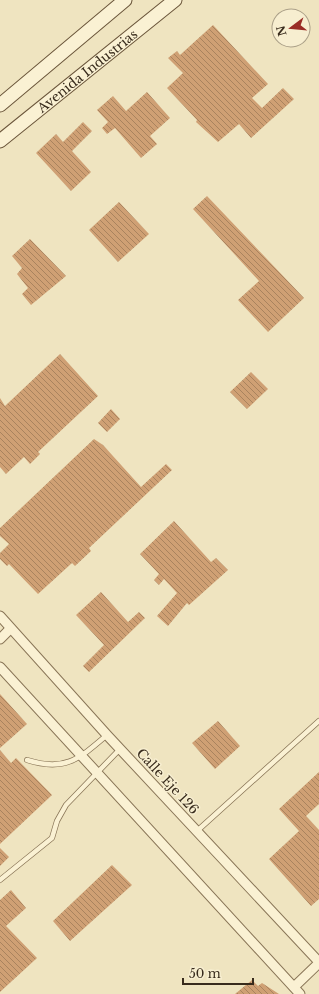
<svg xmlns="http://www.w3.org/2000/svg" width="319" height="994" font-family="'Libre Baskerville',serif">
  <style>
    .building { fill: url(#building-back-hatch) }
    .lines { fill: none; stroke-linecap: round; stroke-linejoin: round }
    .lane-casing { stroke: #897557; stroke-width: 6 }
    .street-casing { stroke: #897557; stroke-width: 11 }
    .secondary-casing { stroke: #6b563b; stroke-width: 15 }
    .lane { stroke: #faf1d3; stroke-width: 4.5 }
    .street { stroke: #faf1d3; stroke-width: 9 }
    .secondary { stroke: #faf1d3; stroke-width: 13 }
    .labels { text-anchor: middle; stroke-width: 3; stroke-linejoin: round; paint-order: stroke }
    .street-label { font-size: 13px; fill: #382b1c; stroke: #f7eed0 }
  </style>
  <defs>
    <pattern id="building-back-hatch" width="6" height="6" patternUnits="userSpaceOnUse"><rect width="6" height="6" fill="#cfa074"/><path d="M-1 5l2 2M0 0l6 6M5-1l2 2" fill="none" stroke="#a9835e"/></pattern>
  </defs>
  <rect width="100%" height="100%" fill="#efe4c0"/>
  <g class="building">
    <polygon points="213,25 268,84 252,98 262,108 283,88 294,99 251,138 239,124 218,142 196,122 197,120 167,88 183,73 168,58 177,51 180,55"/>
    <polygon points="147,92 170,118 150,136 157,144 141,158 115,128 107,134 102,128 108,122 97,110 113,96 126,111"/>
    <polygon points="83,122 92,131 72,151 91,172 71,191 36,153 56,134 63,142"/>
    <polygon points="207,196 304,298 268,332 238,300 259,281 193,209"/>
    <polygon points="119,202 149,234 118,262 89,230"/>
    <polygon points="30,239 66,276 31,305 22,294 28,288 17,274 22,268 12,256"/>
    <polygon points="60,354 98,396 38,452 40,454 30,464 24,457 6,474 0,467 0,398 5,406"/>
    <polygon points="251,372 268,389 247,409 230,392"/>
    <polygon points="111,409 120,419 107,432 98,423"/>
    <polygon points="94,439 103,445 141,487 166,464 172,470 89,548 91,551 75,566 72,563 38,594 9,564 7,566 0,559 0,553 9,544 0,536 0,528"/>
    <polygon points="174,521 211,562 216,558 228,570 189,605 187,603 168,626 157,616 177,593 164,579 159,585 154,580 159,574 140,554"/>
    <polygon points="101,592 128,622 139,612 145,618 89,672 83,666 104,645 76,615"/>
    <polygon points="0,694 27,724 0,748"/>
    <polygon points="218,721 240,746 215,769 192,743"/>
    <polygon points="0,750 11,763 16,758 52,795 0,844"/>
    <polygon points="319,772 319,804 306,816 319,830 319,899 311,906 269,859 299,831 279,809"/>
    <polygon points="0,848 9,857 0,866"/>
    <polygon points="112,865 132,885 70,941 53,921"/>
    <polygon points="11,890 26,908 6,926 37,958 0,992 0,900"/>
    <polygon points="252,980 258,986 262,983 279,994 235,994"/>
  </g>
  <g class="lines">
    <g class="lane-casing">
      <g id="lane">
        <path d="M27,760C65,772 79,759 107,735"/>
        <polyline points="197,831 319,721"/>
        <polyline points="0,880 52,838 57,821 66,805 120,749"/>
      </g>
    </g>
    <g class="street-casing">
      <g id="street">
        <polyline points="0,616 107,735 319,962"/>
        <polyline points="0,639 10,629"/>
        <polyline points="0,667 300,994"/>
        <polyline points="294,987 319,963"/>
      </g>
    </g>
    <g class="secondary-casing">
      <g id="secondary">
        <polyline points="0,105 125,0"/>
        <path id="s1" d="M0,141L175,0"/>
      </g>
    </g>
    <use href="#lane" class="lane"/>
    <use href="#street" class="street"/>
    <use href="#secondary" class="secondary"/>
  </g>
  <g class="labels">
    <g class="street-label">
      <text dy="5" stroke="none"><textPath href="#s1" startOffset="112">Avenida Industrias</textPath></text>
      <text transform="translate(168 781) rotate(47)" y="5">Calle Eje 126</text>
    </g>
  </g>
  <g transform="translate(291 28) rotate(254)"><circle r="19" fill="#f7eed0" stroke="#aba088"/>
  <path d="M0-3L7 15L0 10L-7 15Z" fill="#9a2c25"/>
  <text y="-6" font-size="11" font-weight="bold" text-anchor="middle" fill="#382b1c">N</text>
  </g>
  <path d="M183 978v6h70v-6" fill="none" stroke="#382b1c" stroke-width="2"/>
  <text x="189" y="978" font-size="12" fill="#382b1c" stroke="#f7eed0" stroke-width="3" paint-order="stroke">50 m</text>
</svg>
